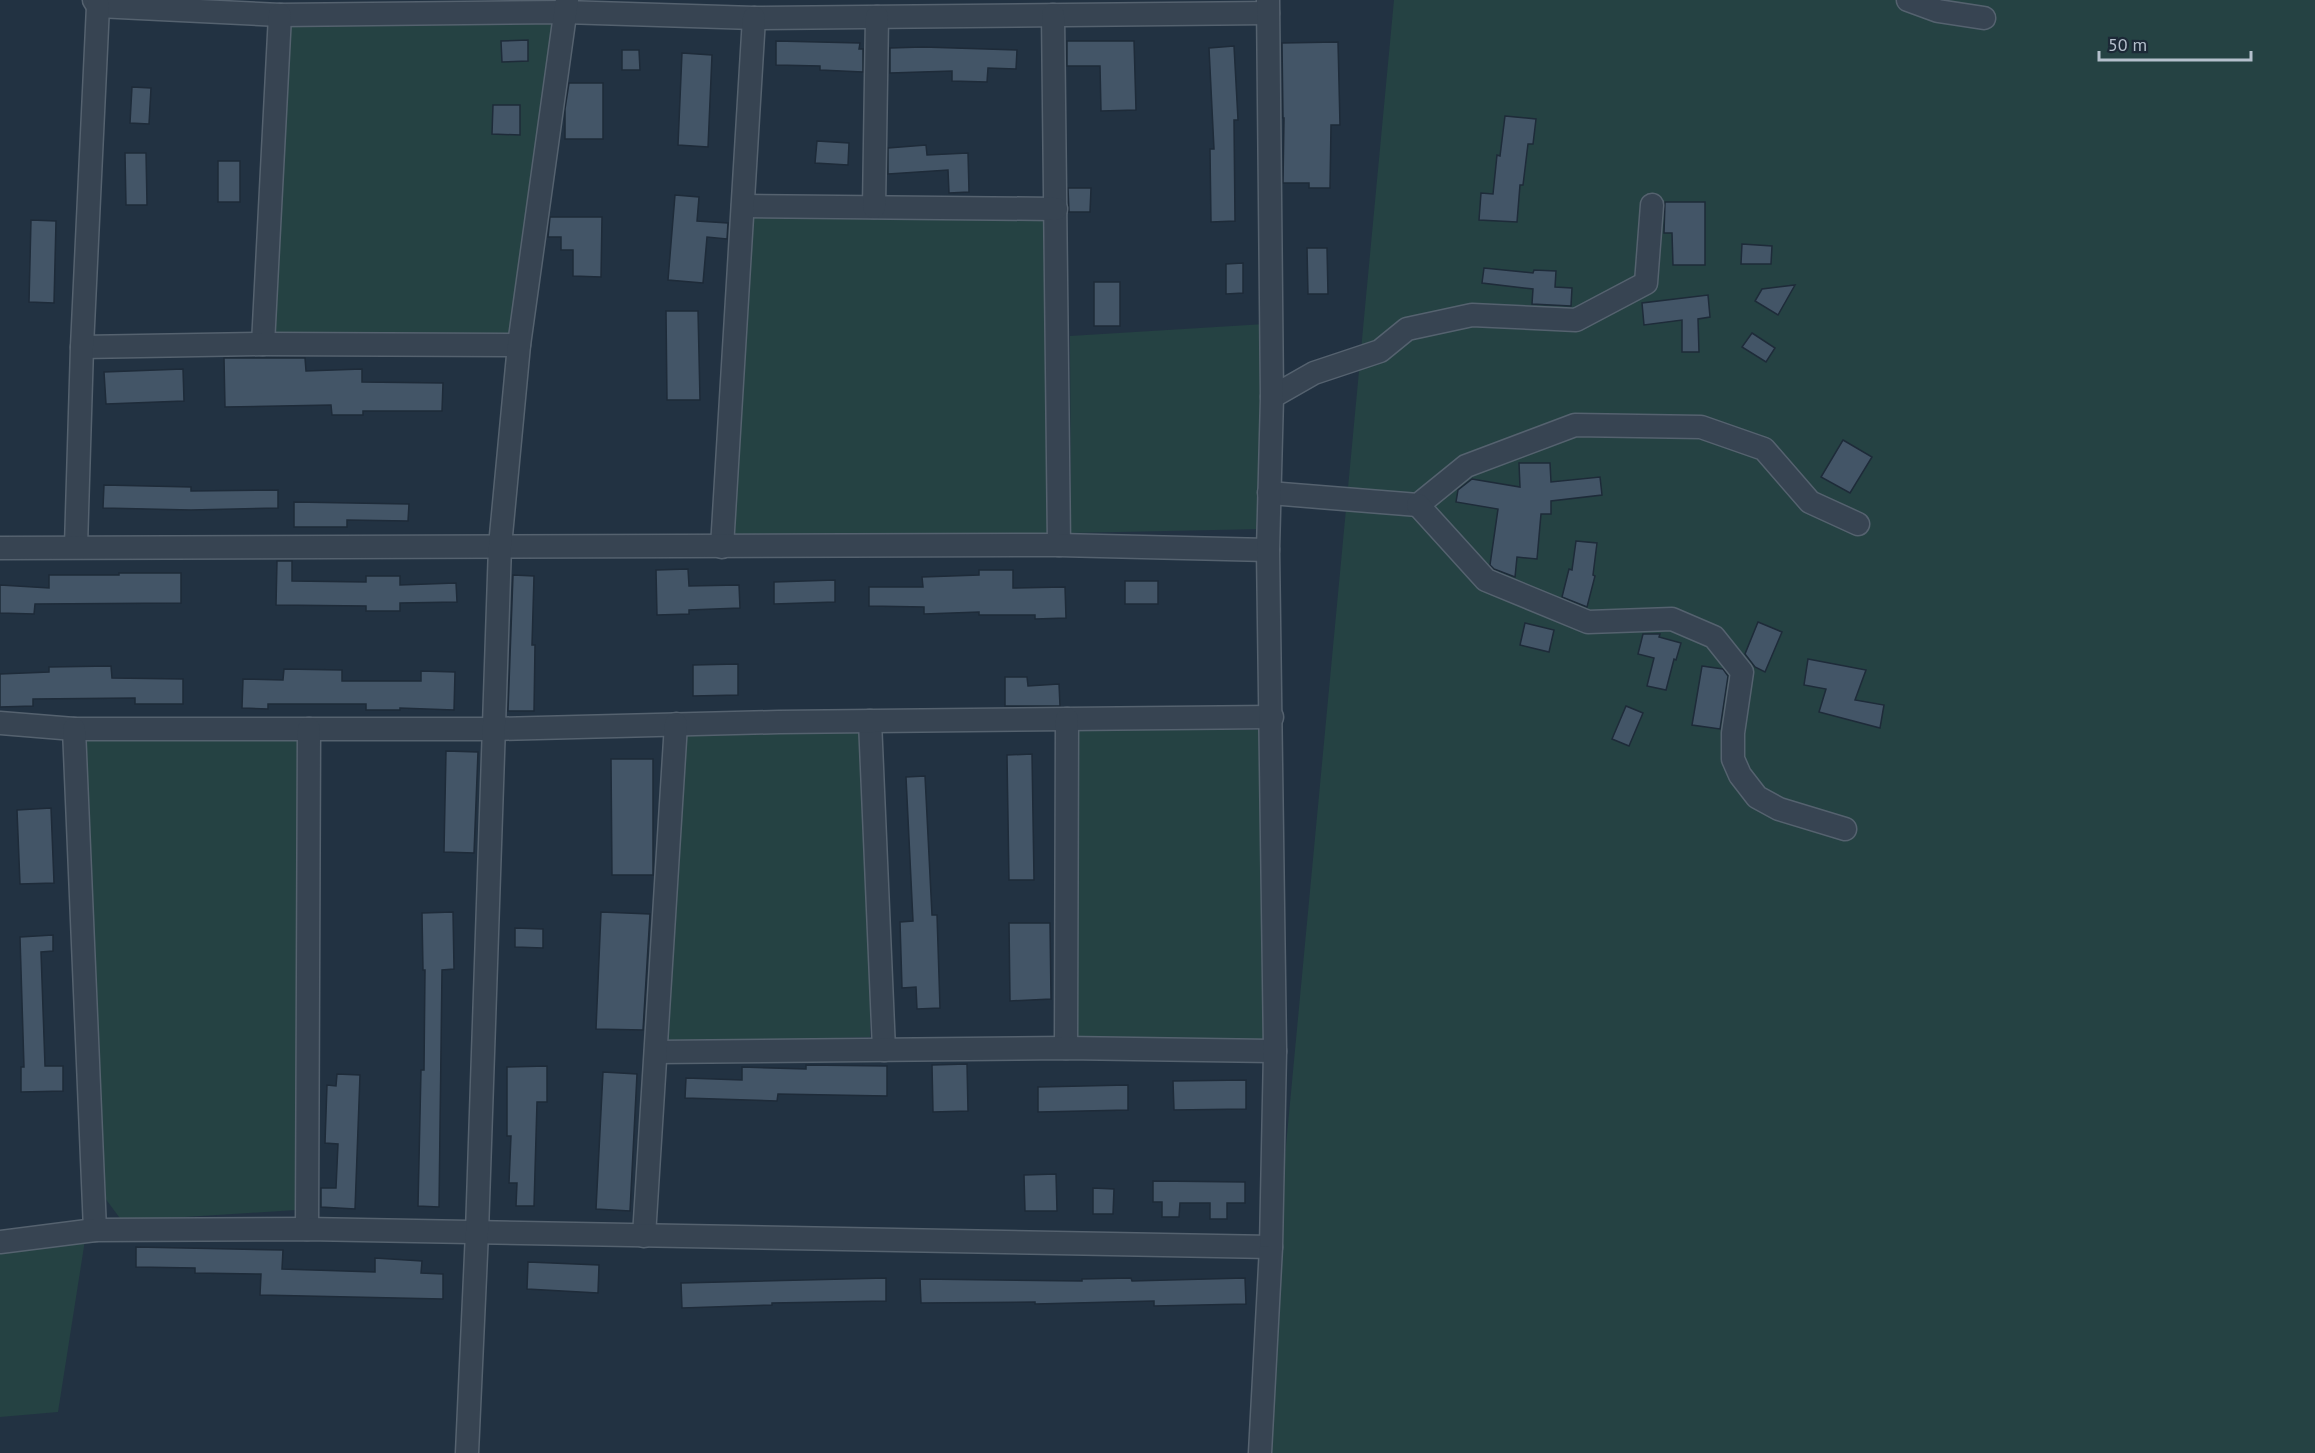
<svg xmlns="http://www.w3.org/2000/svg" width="2315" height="1453" font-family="'PT Sans',sans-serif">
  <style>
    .green { fill: #254243 }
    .building { fill: #435567; stroke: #1e2b39; stroke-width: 1.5 }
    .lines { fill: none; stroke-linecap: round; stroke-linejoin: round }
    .minor-casing { stroke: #55626f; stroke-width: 25 }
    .minor { stroke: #374452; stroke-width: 22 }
  </style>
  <rect width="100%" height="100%" fill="#223242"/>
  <g class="green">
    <polygon points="1394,0 2315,0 2315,1453 1257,1453"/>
    <polygon points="463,20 556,24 511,334 275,335 287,24"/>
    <polygon points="1049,212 1049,534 725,538 751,217"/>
    <polygon points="1265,324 1263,529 1071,533 1070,336"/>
    <polygon points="1069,728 1262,730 1266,1043 1071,1039"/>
    <polygon points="860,732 871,790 870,1037 663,1043 681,735"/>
    <polygon points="83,735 302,740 296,1210 122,1221 105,1198"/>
    <polygon points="85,1240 58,1412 0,1417 0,1251"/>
  </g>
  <g class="building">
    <polygon points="528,40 528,61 502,62 501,41"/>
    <polygon points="776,41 860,43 859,49 863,49 863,72 820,70 820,66 776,65"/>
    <polygon points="1067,41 1134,41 1136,110 1101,111 1100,66 1067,66"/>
    <polygon points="1338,42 1340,125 1331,125 1330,188 1309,188 1309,183 1283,183 1284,118 1283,118 1282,43"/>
    <polygon points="1234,46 1238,120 1234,120 1235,221 1211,222 1210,149 1214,149 1209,48"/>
    <polygon points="923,47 1017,50 1016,69 988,68 987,82 952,81 952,71 890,73 890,48"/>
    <polygon points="622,50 639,50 640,70 622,70"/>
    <polygon points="682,53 712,55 708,147 678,145"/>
    <polygon points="569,83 603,83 603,139 565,139 565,109"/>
    <polygon points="132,87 151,88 149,124 130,123"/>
    <polygon points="493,105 520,105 520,135 492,134"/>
    <polygon points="1505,116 1536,119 1533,144 1528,144 1523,185 1520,185 1517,222 1479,220 1481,193 1493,194 1497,155 1500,156"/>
    <polygon points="817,141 849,143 848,165 815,163"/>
    <polygon points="926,145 927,155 968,153 969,192 949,193 948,170 888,174 888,148"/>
    <polygon points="125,153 146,153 147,205 126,205"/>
    <rect x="218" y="161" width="22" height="41"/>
    <polygon points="1068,188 1091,188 1090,212 1069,212"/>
    <polygon points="675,195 699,197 697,221 728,223 727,239 707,237 703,283 668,280"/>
    <polygon points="1665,202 1705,202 1705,265 1673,265 1672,233 1664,233"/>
    <polygon points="550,217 602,217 601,277 573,276 573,250 561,250 561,237 548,237"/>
    <polygon points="31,220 56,221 54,303 29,302"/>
    <polygon points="1742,244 1772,246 1771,264 1741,264"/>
    <polygon points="1307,248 1327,248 1328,294 1308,294"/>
    <polygon points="1243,263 1243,293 1226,294 1226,264"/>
    <polygon points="1484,268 1533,273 1534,270 1556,271 1555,287 1572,288 1571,306 1532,304 1533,289 1482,283"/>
    <rect x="1094" y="282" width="26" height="44"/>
    <polygon points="1795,285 1778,315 1755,301 1762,289"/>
    <polygon points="1708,295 1710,317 1698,319 1699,352 1682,352 1682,320 1644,325 1642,303"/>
    <polygon points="666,311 698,311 700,400 667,400"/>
    <polygon points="1752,333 1775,348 1766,362 1742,347"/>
    <polygon points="224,358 305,358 306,371 362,369 362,382 443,383 442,411 363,411 363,415 332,415 331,405 225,407"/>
    <polygon points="183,369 184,401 106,404 104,372"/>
    <polygon points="1843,440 1872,457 1850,493 1821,477"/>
    <polygon points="1519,463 1550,463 1551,482 1600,477 1602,495 1551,501 1551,514 1541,514 1537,559 1517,557 1515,577 1494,569 1490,565 1498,509 1456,502 1458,490 1472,479 1520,487"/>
    <polygon points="104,485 191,487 191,491 278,490 278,508 191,510 103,508"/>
    <polygon points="294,502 409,504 408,521 347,520 347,527 294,527"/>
    <polygon points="1576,541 1597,543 1593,575 1595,576 1587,607 1562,597 1569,569 1572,570"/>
    <polygon points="277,561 292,561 292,581 366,582 366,576 400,576 400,585 456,583 457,602 400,603 400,611 366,611 366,606 276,605"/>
    <polygon points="688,569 689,586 739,585 740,608 689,610 689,614 657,615 656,570"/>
    <polygon points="979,570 1013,570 1013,588 1065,587 1066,618 1035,619 1035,615 979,615 979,612 924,614 924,607 869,606 869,587 923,587 922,577 979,575"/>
    <polygon points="119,573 181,573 181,603 35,604 34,614 0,613 0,585 49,588 49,575 119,575"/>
    <polygon points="513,575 534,576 532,645 535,645 534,711 508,711"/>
    <polygon points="835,580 835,602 774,604 774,582"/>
    <rect x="1125" y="581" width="33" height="23"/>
    <polygon points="1758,622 1782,632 1765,672 1755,667 1745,654"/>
    <polygon points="1525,623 1554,630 1549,652 1520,645"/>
    <polygon points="1643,634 1660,634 1659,637 1681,643 1676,660 1674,659 1666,690 1647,686 1654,658 1638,654"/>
    <polygon points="1808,659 1866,670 1855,700 1884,705 1880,728 1819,712 1826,689 1804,685"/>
    <polygon points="738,664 738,695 693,696 693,665"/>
    <polygon points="111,666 112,678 183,679 183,704 135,704 135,698 33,699 33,706 0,707 0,674 49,672 49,667"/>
    <polygon points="1702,666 1723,669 1728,676 1720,729 1692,725"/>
    <polygon points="284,669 342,670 342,681 421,681 421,671 455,672 454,710 400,708 400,710 366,710 366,704 268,704 268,709 242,708 243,679 283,680"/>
    <polygon points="1005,677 1027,677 1028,686 1059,684 1060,706 1005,706"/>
    <polygon points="1626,706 1643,713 1629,746 1612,739"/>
    <polygon points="446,751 478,752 474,853 444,852"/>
    <polygon points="1032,754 1034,880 1009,880 1007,755"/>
    <polygon points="611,759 653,759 653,875 612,875"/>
    <polygon points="925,776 932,915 937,915 940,1008 917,1009 916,987 902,988 900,922 913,921 906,777"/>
    <polygon points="51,808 54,883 20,884 17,810"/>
    <polygon points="453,912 454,969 442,970 439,1207 418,1206 421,1070 424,1070 425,970 423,970 422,913"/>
    <polygon points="601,912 650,914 643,1030 596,1029"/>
    <polygon points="1009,923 1050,923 1051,999 1010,1001"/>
    <polygon points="515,928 543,929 543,948 515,947"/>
    <polygon points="53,935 53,951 41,952 45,1066 63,1066 63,1091 21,1092 21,1067 24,1067 20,937"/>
    <polygon points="967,1064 968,1111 933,1112 932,1065"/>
    <polygon points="806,1065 887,1066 887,1096 778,1094 777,1101 685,1098 686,1078 742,1080 742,1067 806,1069"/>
    <polygon points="547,1066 547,1102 537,1102 534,1206 516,1206 517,1183 509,1183 511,1136 507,1136 507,1067"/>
    <polygon points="603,1072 637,1074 630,1211 596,1209"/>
    <polygon points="337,1074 360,1075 355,1209 321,1207 321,1188 336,1188 338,1144 325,1143 327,1085 336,1086"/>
    <polygon points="1246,1080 1246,1109 1174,1110 1173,1081"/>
    <polygon points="1128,1085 1128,1110 1038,1112 1038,1087"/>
    <polygon points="1056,1174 1057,1211 1025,1211 1024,1175"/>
    <polygon points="1153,1181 1245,1182 1245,1203 1227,1203 1227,1219 1210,1219 1210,1203 1180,1203 1179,1217 1162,1217 1162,1202 1153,1202"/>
    <polygon points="1093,1188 1114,1189 1113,1214 1093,1214"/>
    <polygon points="136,1247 283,1250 282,1269 375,1272 375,1258 422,1261 421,1273 443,1274 443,1299 260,1295 261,1274 195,1273 195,1268 136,1267"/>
    <polygon points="528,1262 599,1265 598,1293 527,1289"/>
    <polygon points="886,1278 886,1301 772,1303 772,1305 682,1308 681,1283"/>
    <polygon points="1131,1278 1132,1281 1245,1278 1246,1304 1154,1306 1154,1301 1035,1304 1035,1302 921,1303 920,1279 1082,1281 1082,1279"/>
  </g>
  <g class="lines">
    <g class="minor-casing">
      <g id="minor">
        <polyline points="94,0 98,6 280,15 564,12 754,18 1268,13"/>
        <polyline points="1908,0 1938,11 1984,18"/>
        <polyline points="1053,15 1059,545"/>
        <polyline points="743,206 1056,209"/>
        <polyline points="874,207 877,17"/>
        <polyline points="263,344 280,15"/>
        <polyline points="82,347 263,344 519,345"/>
        <polyline points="1272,397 1314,373 1380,351 1407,329 1472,315 1576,320 1646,283 1652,205"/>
        <polyline points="1269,493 1418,505 1466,466 1575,425 1701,427 1764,449 1810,502 1858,524"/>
        <polyline points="1418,505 1486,580 1588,622 1672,619 1714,637 1742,672 1733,733 1733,759 1740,775 1757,797 1779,809 1845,829"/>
        <polyline points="76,546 82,347 98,6"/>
        <polyline points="722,547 754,18"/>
        <polyline points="0,548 1059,545 1268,550"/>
        <polyline points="870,721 884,1050"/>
        <polyline points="0,723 74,729 493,729 779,722 1272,717"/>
        <polyline points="74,729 95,1230"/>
        <polyline points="1066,1048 1067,719"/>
        <polyline points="656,1052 1066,1048 1275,1051"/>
        <polyline points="307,1229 309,729"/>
        <polyline points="644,1236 676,724"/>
        <polyline points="0,1242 95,1230 307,1229 1271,1247"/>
        <polyline points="467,1453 477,1232 500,546 519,345 567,0"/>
        <polyline points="1260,1453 1271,1247 1275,1051 1268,550 1272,397 1268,0"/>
      </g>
    </g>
    <use href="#minor" class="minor"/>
  </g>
  <path d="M2099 51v9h152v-9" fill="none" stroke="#b4bfcc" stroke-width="3"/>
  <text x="2108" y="51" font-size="18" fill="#b4bfcc" stroke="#1c2937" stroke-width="4.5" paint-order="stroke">50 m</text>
</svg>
